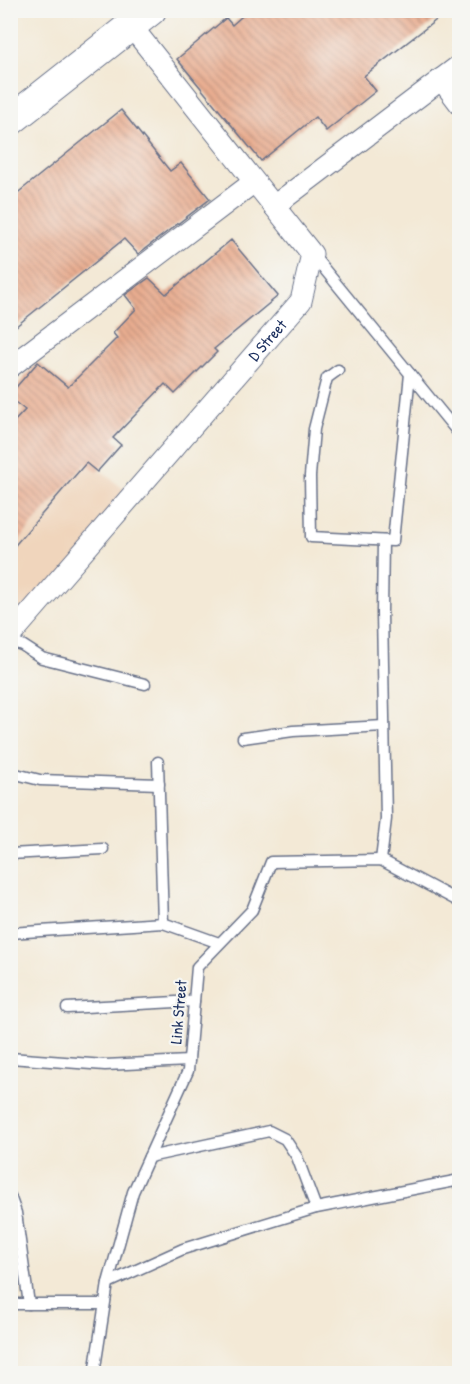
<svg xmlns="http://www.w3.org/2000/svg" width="470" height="1384" font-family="'Patrick Hand',sans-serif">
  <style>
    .built { fill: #f0d5bc }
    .building { fill: url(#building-back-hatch) }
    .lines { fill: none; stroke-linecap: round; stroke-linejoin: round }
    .lane-casing { stroke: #677088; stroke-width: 13 }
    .street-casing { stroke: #677088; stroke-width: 23 }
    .secondary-casing { stroke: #677088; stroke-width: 32 }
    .lane { stroke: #fff; stroke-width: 10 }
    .street { stroke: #fff; stroke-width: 21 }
    .secondary { stroke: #fff; stroke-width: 30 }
    .labels { text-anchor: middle; stroke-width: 4.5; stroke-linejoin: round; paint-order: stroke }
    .street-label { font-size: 16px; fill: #1b2f5e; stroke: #f6f6f2 }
  </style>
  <defs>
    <pattern id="building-back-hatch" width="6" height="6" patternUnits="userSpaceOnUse" patternTransform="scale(1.5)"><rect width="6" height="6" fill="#e9ad90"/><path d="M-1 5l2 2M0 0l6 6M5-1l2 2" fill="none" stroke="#bc8d79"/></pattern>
  </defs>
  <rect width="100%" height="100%" fill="#f6f6f2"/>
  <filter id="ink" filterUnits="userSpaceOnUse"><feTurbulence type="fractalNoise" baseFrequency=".0167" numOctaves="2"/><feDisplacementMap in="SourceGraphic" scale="12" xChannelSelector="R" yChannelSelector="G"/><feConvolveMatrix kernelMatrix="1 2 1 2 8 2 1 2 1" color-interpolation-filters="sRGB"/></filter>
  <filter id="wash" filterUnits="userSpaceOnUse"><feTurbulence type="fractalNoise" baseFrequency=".008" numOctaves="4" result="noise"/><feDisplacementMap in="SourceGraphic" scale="24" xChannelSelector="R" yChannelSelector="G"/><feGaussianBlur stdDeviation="1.35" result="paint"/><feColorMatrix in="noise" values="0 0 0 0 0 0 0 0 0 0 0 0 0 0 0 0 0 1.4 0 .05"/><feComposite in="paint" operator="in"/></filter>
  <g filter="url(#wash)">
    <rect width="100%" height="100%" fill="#f3e9d6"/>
    <polygon class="built" points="11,397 132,496 11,636"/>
    <g id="blocks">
      <g class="building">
        <polygon points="249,10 449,10 364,76 376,91 326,131 315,117 261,161 177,59 226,18 232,25"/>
        <polygon points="121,110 170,171 181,163 210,199 138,254 124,239 10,331 10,199"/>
        <polygon points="231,240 278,296 214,349 217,352 175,394 165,384 113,438 121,445 97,472 86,463 10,551 10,426 25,410 10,398 10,394 38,362 68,387 117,338 113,333 136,309 125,295 149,278 166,294"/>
      </g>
    </g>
  </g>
  <g filter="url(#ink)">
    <use href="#blocks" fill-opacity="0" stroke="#677088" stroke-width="1.5"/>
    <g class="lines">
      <g class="lane-casing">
        <g id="lane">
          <polyline points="312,254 460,435"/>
          <polyline points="338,370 327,378 314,429 310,476 311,537 393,541 410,374"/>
          <polyline points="10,641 22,645 42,658 145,684"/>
          <polyline points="243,738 293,731 384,726"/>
          <polyline points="158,762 163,923"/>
          <polyline points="10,768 16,774 40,780 159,784"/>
          <polyline points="10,854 103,849"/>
          <polyline points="381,860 386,819 382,613 383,541"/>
          <polyline points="10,933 163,923 219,943"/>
          <polyline points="67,1008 194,1001"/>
          <polyline points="10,1058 105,1065 189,1061"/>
          <polyline points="149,1157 269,1131 285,1139 297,1157 316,1208"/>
          <polyline points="10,1196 16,1213 29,1304"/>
          <polyline points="108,1283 183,1249 316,1208 460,1180"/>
          <polyline points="10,1304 104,1304"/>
          <polyline points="94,1374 108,1283 133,1192 188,1071 197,967 252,910 271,862 381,860 460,902"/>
        </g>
      </g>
      <g class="street-casing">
        <g id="street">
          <polyline points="441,79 460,104"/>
          <polyline points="274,206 460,65"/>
          <polyline points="10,367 254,182"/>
          <path id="s1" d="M10,636L301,301L312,254L131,26"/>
        </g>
      </g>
      <g class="secondary-casing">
        <polyline id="secondary" points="10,121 151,10"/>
      </g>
      <use href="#lane" class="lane"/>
      <use href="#street" class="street"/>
      <use href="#secondary" class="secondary"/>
    </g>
  </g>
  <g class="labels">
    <g class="street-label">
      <text dy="6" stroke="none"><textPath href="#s1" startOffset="392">D Street</textPath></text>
      <text transform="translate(178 1012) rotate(-85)" y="6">Link Street</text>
    </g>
  </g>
  <rect width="470" height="1384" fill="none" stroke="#f6f6f2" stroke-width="36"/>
</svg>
